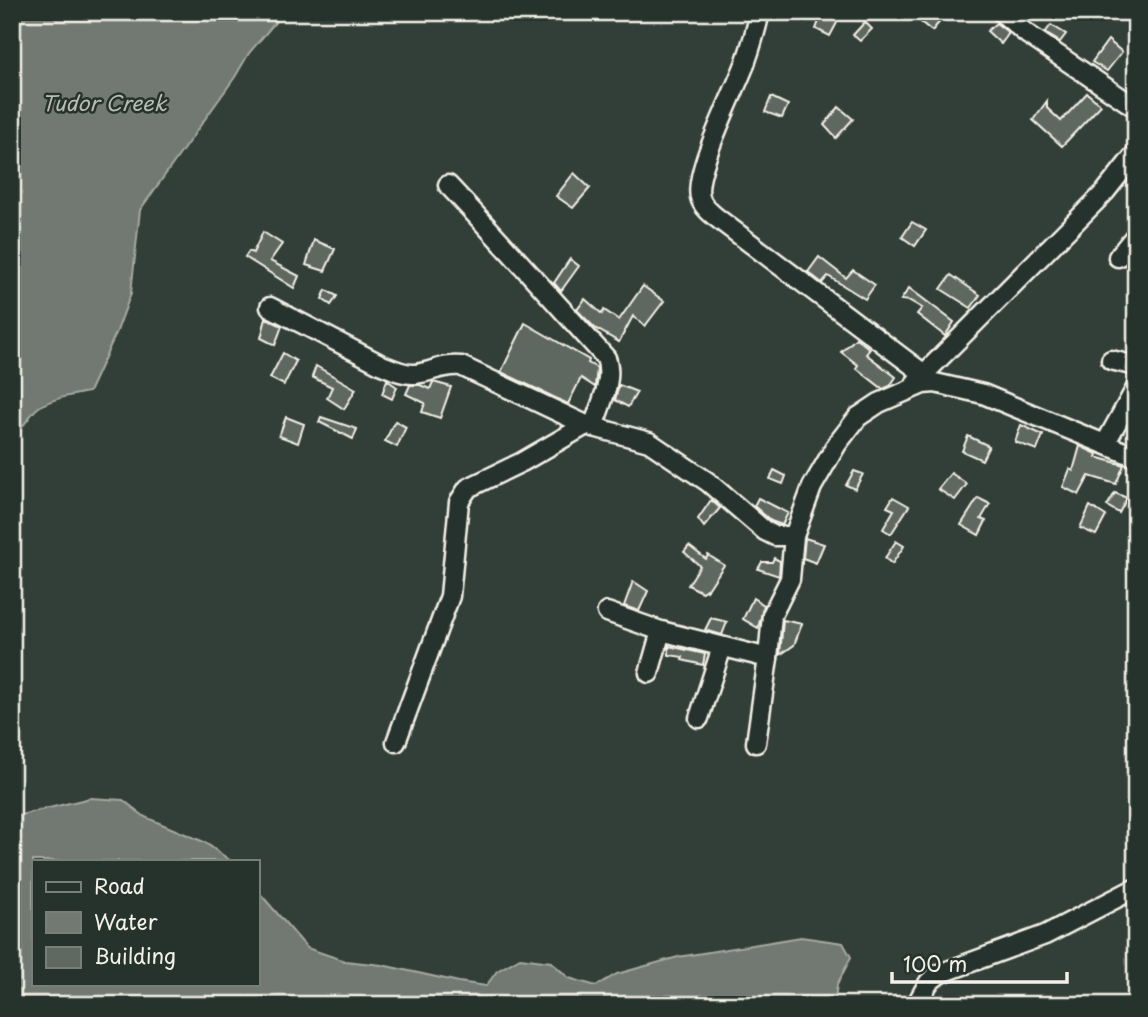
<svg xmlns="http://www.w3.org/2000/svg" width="1148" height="1017" font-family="'Playpen Sans',sans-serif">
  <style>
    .water { fill: #727972; stroke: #a6a9a1; stroke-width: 2 }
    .building { fill: #5f6861; stroke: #f4f1e8; stroke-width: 2 }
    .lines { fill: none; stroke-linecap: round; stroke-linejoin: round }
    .minor-casing { stroke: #f4f1e8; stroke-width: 23 }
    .minor { stroke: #26332d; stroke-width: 18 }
    .labels { text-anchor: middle; stroke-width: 5; stroke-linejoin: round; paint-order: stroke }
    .water-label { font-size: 21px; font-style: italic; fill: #babbb3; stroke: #26332d }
  </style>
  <rect width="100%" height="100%" fill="#323e38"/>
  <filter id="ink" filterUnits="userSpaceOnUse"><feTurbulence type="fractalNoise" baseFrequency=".0143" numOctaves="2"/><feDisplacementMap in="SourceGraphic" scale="14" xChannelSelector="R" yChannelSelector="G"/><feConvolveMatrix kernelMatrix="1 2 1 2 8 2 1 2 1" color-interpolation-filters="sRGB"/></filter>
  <g filter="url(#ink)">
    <g class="water">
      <path d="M12,12H284L249,53L235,77L140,210L131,293L117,331L89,392C73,395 53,398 39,407C29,414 25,428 12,436Z"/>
      <polygon points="90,798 123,800 145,817 204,842 231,861 33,861 33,984 257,984 257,890 307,948 345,961 382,965 459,982 486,986 497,971 520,958 551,962 569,978 596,986 617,974 678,957 801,937 843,943 851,957 837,985 834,1005 643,1005 639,1001 631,1005 12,1005 12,817"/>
    </g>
    <g class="building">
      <polygon points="923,12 932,12 941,20 932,31 917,19"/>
      <polygon points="822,13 839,19 830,36 816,29"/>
      <polygon points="865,22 872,29 860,41 853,35"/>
      <polygon points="996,23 1009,33 1001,44 987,31"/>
      <polygon points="1051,25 1066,34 1060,42 1045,33"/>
      <polygon points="1108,40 1122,52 1107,71 1092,62"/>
      <polygon points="1087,93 1101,105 1062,146 1033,120 1047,101 1047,108 1061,121"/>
      <polygon points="771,97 788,105 782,118 765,112"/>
      <polygon points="839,107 853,119 836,138 824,125"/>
      <polygon points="574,173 590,188 573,208 556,196"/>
      <polygon points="912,222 926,230 915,246 902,237"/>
      <polygon points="263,232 282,244 270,261 299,276 294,288 245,257 249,251 253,253"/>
      <polygon points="314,240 335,249 325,271 306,265"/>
      <polygon points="819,257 846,278 853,270 875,285 865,299 828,276 822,283 808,272"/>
      <polygon points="570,259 579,266 561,291 554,283"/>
      <polygon points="951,275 980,295 971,308 941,289"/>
      <polygon points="643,286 664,301 645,326 633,316 619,342 595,328 577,310 585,299 602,314 604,310 619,320"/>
      <polygon points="909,288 954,322 945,336 917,314 922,308 910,301 901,300"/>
      <polygon points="326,290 337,296 331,305 322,299"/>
      <polygon points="266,318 282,326 275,345 261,338"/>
      <polygon points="525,323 589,360 588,363 597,368 595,387 581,378 568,404 501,372"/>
      <polygon points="856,338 870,349 866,354 896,377 890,386 883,389 856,368 858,365 841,352"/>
      <polygon points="283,353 296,361 284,385 270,378"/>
      <polygon points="316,366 356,389 344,409 327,398 332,387 312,377"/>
      <polygon points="387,380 397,387 392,399 382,394"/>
      <polygon points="433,382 451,387 440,418 422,412 425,403 406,394 410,385 420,385 430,389"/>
      <polygon points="619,385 637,392 628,407 615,400"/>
      <polygon points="286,417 304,424 298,443 279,436"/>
      <polygon points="321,417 357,429 353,439 319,422"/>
      <polygon points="395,421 406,427 397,447 385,441"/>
      <polygon points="1021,425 1043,435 1037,450 1015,442"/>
      <polygon points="968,436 989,446 982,460 962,451"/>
      <polygon points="1080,446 1097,454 1096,457 1124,465 1116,484 1089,476 1079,495 1063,487 1070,469 1073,471"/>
      <polygon points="774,470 786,476 783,484 770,479"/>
      <polygon points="854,471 863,474 855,489 846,485"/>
      <polygon points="951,473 967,484 955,500 938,489"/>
      <polygon points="1115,493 1127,498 1119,513 1107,506"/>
      <polygon points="893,497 909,506 891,534 883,529 894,510 887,507"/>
      <polygon points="758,498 788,513 782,525 771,521 754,506"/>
      <polygon points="978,498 990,504 981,519 986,521 979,535 961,525"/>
      <polygon points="711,500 720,508 704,527 698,519"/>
      <polygon points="1090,506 1106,516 1096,535 1080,528"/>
      <polygon points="805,538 824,544 816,563 803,558"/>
      <polygon points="896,541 904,546 892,564 885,558"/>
      <polygon points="689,546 706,559 708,555 724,565 707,591 706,589 702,592 688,585 700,566 684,552"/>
      <polygon points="774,558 780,561 779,576 758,569 762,562 772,562"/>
      <polygon points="633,581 648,591 639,611 624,606"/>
      <polygon points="753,598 764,605 758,628 743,619"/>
      <polygon points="711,618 727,622 722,635 705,630"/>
      <polygon points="783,620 802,624 794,645 780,655"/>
      <polygon points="669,646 705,654 703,665 682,660 683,657 669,655"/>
    </g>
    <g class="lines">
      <g class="minor-casing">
        <g id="minor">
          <path d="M760,12C756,30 751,47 745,64C735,91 693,173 700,197C702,207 713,215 721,221L924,374"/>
          <polyline points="1001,12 1027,34 1136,108"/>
          <path d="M448,185C502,242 553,300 606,358C614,380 600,405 593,427"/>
          <polyline points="1118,257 1136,235"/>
          <path d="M270,307L382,365C392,369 404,375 415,374C432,372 444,364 461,366L586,425L649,442L708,482L765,531L775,536H794L812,487L837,444L858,417L879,403L923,384L935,383L983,394L1136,457"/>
          <polyline points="1111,360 1136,366"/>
          <polyline points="916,382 1105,192 1136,153"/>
          <polyline points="1105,444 1136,388"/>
          <polyline points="607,612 661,631 768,658 772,615 790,579 794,536"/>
          <polyline points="649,673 661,631"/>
          <polyline points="699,718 722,647"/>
          <polyline points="396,742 450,596 459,502 468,488 522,462 586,425"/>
          <polyline points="756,743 768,658"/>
          <polyline points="916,1005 929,982 939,974 1045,935 1136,888"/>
        </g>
      </g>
      <use href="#minor" class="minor"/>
    </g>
  </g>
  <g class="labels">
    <g class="water-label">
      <text x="104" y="111">Tudor Creek</text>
    </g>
  </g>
  <rect width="1148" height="1017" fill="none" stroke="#26332d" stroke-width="42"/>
  <rect x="21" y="21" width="1106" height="975" fill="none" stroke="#f4f1e8" stroke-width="2.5" filter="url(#ink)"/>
  <rect x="32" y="860" width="228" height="126" fill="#26332d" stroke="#787f78" stroke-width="2"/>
  <rect x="46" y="882" width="35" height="10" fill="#26332d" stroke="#787f78" stroke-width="2"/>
  <text x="94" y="894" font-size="21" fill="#f4f1e8">Road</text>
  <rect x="46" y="912" width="35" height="21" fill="#727972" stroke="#787f78" stroke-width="2"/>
  <text x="94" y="930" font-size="21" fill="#f4f1e8">Water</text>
  <rect x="46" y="947" width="35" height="21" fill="#5f6861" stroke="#787f78" stroke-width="2"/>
  <text x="94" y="964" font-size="21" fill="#f4f1e8">Building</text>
  <path d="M892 972v10h175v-10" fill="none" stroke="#f4f1e8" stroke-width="3.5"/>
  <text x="903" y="972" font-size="21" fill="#f4f1e8" stroke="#26332d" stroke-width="5" paint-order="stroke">100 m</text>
</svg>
